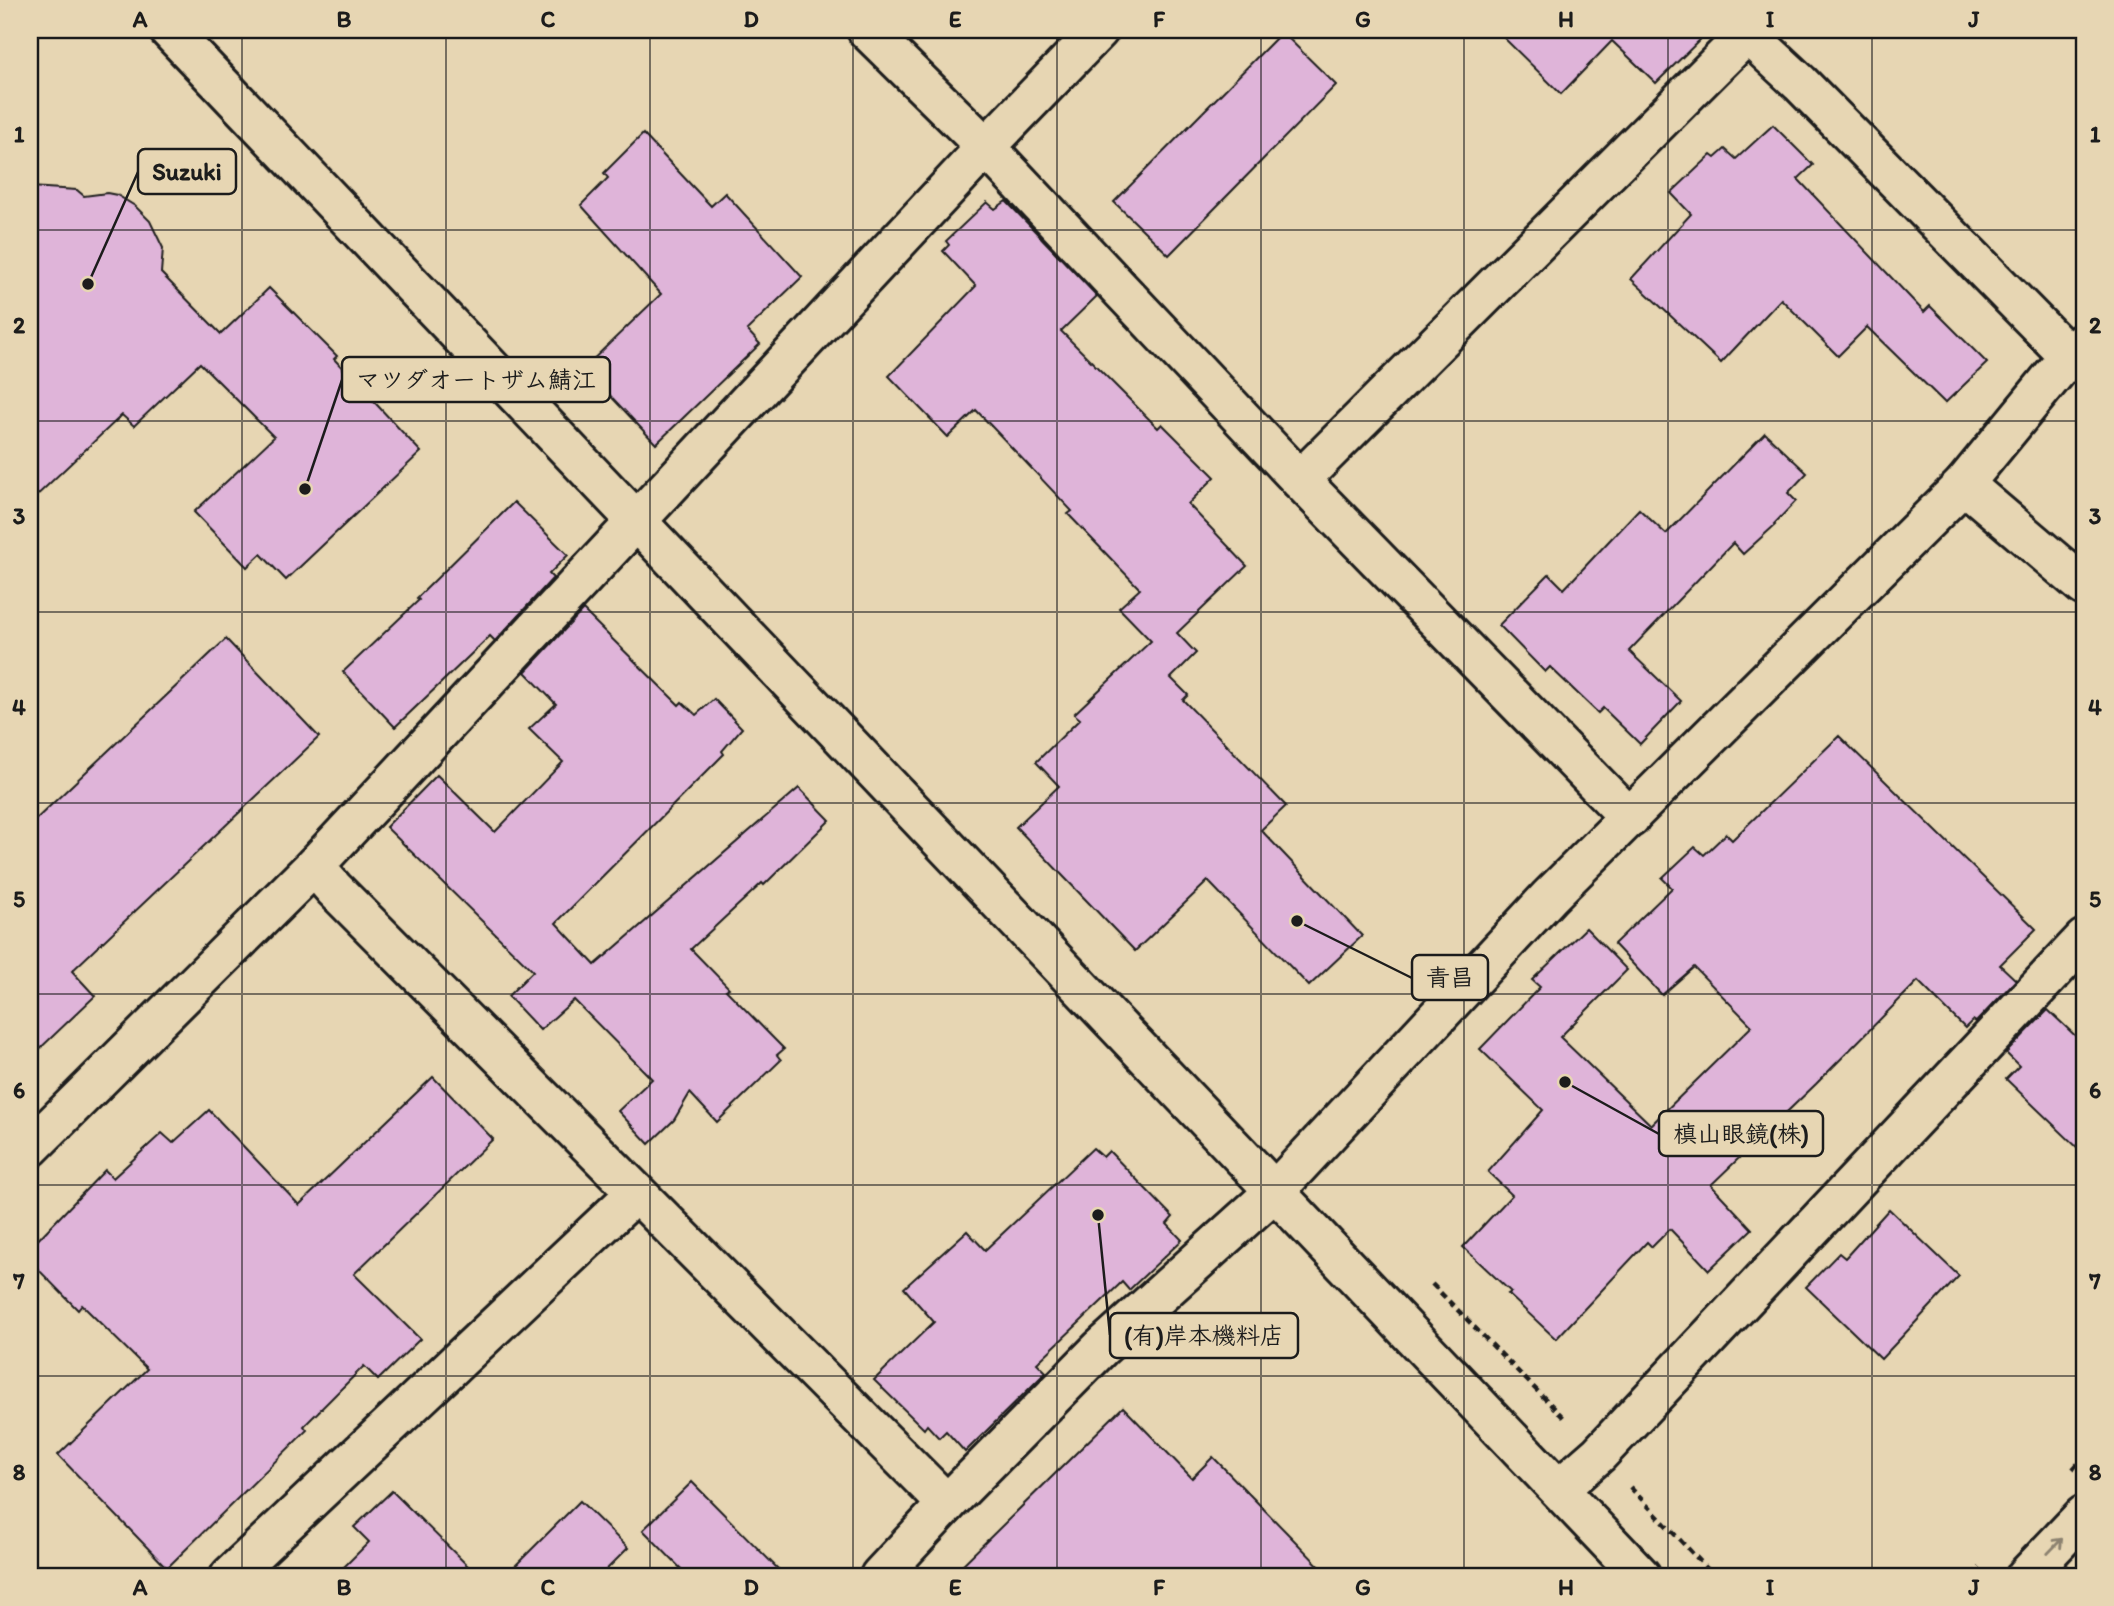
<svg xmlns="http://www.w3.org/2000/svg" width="2114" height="1606" font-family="Itim,'Klee One',sans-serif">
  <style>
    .building { fill: #dfb4d9; stroke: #1c1c1c; stroke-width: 2 }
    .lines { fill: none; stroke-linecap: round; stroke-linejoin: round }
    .minor-casing { stroke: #1c1c1c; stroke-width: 44 }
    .tertiary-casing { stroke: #1c1c1c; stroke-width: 44 }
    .primary-casing { stroke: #1c1c1c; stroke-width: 44 }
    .path { stroke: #1c1c1c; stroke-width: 4.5; stroke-dasharray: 7 5; stroke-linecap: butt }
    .minor { stroke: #e7d6b3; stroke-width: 38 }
    .tertiary { stroke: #e7d6b3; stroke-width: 38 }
    .primary { stroke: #e7d6b3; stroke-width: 38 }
    .oneway { stroke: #8c826f }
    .grid { fill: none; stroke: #1c1c1c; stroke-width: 2; stroke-opacity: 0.55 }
    .leader { fill: none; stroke: #1c1c1c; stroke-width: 2.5 }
    .callout-dot { fill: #1c1c1c; stroke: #e7d6b3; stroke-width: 2.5 }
    .callout { fill: #e7d6b3; stroke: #1c1c1c; stroke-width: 2.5 }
    .callout-label { font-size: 24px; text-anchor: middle; font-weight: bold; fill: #1c1c1c }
    .neatline { fill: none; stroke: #1c1c1c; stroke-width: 2.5 }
    .grid-label { font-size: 23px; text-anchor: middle; font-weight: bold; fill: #1c1c1c }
  </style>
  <rect width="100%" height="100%" fill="#e7d6b3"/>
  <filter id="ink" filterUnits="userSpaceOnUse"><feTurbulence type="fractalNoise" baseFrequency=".0143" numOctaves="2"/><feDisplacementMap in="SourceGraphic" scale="14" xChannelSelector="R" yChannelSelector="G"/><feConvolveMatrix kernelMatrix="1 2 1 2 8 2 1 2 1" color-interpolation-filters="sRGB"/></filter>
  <g filter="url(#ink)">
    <g class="building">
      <polygon points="1496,30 1710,30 1656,83 1612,41 1561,94"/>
      <polygon points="1282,32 1336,85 1169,255 1114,202"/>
      <polygon points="1773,125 1813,165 1798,179 1924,312 1930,306 1987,363 1945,403 1867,327 1838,356 1781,299 1721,363 1631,279 1691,214 1671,193 1711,155 1715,158 1725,149 1736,159"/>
      <polygon points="643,134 711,206 725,193 802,277 747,330 760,344 656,444 584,368 661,294 581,205 608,178 604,173"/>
      <polygon points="30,187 77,190 84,196 107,193 117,195 135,206 150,221 163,248 161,273 221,334 269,288 337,356 334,359 421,452 286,580 261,554 247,567 194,512 274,437 200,363 134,426 122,415 30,502"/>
      <polygon points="1006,201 1097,296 1061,331 1158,428 1162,424 1215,477 1188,504 1247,566 1177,633 1196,653 1171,678 1188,695 1183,700 1286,806 1261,830 1362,936 1309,986 1208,881 1135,951 1016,827 1059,786 1036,762 1080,719 1074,714 1151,641 1119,608 1140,589 1068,514 1072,511 976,410 948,437 889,376 976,286 943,251 949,245 946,241 987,202 995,209"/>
      <polygon points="1765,433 1807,473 1788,493 1796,501 1774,524 1775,525 1743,554 1733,543 1629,651 1681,701 1640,744 1603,708 1598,713 1550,667 1545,672 1499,625 1549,574 1564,589 1639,509 1666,534"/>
      <polygon points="514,502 568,555 549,574 553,578 495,641 490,636 395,727 343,672 419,600 417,598"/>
      <polygon points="583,610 679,705 682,702 696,715 714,699 742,728 722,751 724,754 556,923 595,965 799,788 830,820 764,885 762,883 691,949 729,988 726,990 784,1049 777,1055 781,1060 717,1122 690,1093 674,1120 649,1144 618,1111 652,1079 574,1000 540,1030 508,996 533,971 386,827 437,775 495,832 563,762 529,729 556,704 525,672"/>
      <polygon points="226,639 319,737 72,971 95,996 30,1058 30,825"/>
      <polygon points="1839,736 2036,929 2000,965 2016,980 1976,1022 1973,1020 1965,1028 1918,981 1816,1084 1711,1185 1752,1229 1709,1270 1670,1229 1652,1247 1647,1242 1556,1339 1508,1294 1511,1292 1463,1247 1512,1195 1488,1172 1543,1110 1480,1049 1540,987 1532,980 1586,928 1627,970 1560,1037 1651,1125 1752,1026 1694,967 1662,995 1614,944 1672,888 1662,878 1695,847 1704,855 1726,834 1732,840"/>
      <polygon points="2048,1010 2084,1044 2084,1154 2006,1079 2019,1066 2006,1053"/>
      <polygon points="433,1077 493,1139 354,1274 420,1339 378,1380 364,1366 304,1426 307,1430 167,1568 58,1455 147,1369 82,1305 78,1310 30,1261 30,1248 105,1170 113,1178 162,1133 173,1143 209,1110 299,1205"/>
      <polygon points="1093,1148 1103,1157 1109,1151 1173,1217 1167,1224 1182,1240 1129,1290 1122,1282 1037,1363 1046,1372 965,1452 946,1431 939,1438 927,1425 924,1429 874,1380 934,1322 904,1288 967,1231 985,1250"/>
      <polygon points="1889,1209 1959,1276 1881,1359 1806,1287 1839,1253 1845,1258"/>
      <polygon points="1123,1407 1192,1478 1213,1457 1329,1576 951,1576"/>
      <polygon points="692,1482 785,1576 688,1576 643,1530"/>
      <polygon points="392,1491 478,1576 335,1576 369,1542 354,1527"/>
      <polygon points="580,1501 628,1548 600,1576 505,1576"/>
    </g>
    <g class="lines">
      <g class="minor-casing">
        <g id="minor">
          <polyline points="867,30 986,147 1300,480 1630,818"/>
          <polyline points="1743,30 1800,83 2069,356"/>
          <polyline points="1300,480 1751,30"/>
          <polyline points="1964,484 2084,586"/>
          <polyline points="314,866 334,889 947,1504"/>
          <polyline points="30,1148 314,866 986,147 1099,30"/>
          <polyline points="1559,1489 1599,1454 2084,939"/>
          <polyline points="230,1576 636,1193"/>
          <polyline points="880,1576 947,1504 1101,1348 1275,1191 1549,897 1964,484 2069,356 2084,342"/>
        </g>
      </g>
      <g class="tertiary-casing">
        <polyline id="tertiary" points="169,30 1641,1576"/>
      </g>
      <g class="primary-casing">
        <polyline id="primary" points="2026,1576 2084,1515"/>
      </g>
      <g class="path">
        <polyline points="1432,1284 1566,1420"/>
        <polyline points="2073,1469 2084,1457"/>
        <polyline points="1630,1487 1714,1576"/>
        <polyline points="1971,1576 1980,1567"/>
      </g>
      <use href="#minor" class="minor"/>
      <use href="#tertiary" class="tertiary"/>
      <use href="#primary" class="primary"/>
    </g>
    <defs><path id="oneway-shaft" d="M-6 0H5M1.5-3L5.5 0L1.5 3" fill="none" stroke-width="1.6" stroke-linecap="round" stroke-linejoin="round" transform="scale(1.75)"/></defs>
    <use class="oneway" href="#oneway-shaft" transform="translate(2055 1546) rotate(-46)"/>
  </g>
  <path class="grid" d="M242,30V1576M446,30V1576M650,30V1576M853,30V1576M1057,30V1576M1261,30V1576M1464,30V1576M1668,30V1576M1872,30V1576M30,230H2084M30,421H2084M30,612H2084M30,803H2084M30,994H2084M30,1185H2084M30,1376H2084"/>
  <path class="leader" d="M88 284L138 172M305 489L342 380M1297 921L1412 978M1565 1082L1659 1134M1098 1215L1110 1335"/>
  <g class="callout-dot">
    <circle cx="88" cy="284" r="7"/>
    <circle cx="305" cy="489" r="7"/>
    <circle cx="1297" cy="921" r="7"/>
    <circle cx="1565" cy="1082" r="7"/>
    <circle cx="1098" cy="1215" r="7"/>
  </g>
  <g class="callout">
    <rect x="138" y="149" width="98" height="45" rx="7"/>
    <rect x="342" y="357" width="268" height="45" rx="7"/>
    <rect x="1412" y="955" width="76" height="45" rx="7"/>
    <rect x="1659" y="1111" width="164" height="45" rx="7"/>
    <rect x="1110" y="1313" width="188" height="45" rx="7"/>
  </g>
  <g class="callout-label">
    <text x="187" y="180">Suzuki</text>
    <text x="476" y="388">マツダオートザム鯖江</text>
    <text x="1450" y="986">青昌</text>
    <text x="1741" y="1142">槙山眼鏡(株)</text>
    <text x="1204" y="1344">(有)岸本機料店</text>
  </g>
  <rect width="2114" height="1606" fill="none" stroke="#e7d6b3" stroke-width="77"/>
  <rect x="38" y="38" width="2038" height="1530" class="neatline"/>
  <g class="grid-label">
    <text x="140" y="27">A</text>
    <text x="344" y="27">B</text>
    <text x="548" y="27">C</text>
    <text x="751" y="27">D</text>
    <text x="955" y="27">E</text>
    <text x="1159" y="27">F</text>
    <text x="1363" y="27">G</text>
    <text x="1566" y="27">H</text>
    <text x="1770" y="27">I</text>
    <text x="1974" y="27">J</text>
    <text x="19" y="142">1</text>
    <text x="2095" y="142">1</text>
    <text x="19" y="333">2</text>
    <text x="2095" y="333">2</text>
    <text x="19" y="524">3</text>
    <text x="2095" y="524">3</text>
    <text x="19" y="715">4</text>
    <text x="2095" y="715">4</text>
    <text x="19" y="907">5</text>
    <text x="2095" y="907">5</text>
    <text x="19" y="1098">6</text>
    <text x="2095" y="1098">6</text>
    <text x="19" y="1289">7</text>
    <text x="2095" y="1289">7</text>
    <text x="19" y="1480">8</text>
    <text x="2095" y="1480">8</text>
    <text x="140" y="1595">A</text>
    <text x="344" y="1595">B</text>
    <text x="548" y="1595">C</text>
    <text x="751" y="1595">D</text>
    <text x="955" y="1595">E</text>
    <text x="1159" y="1595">F</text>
    <text x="1363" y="1595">G</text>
    <text x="1566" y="1595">H</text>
    <text x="1770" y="1595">I</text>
    <text x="1974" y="1595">J</text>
  </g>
</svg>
